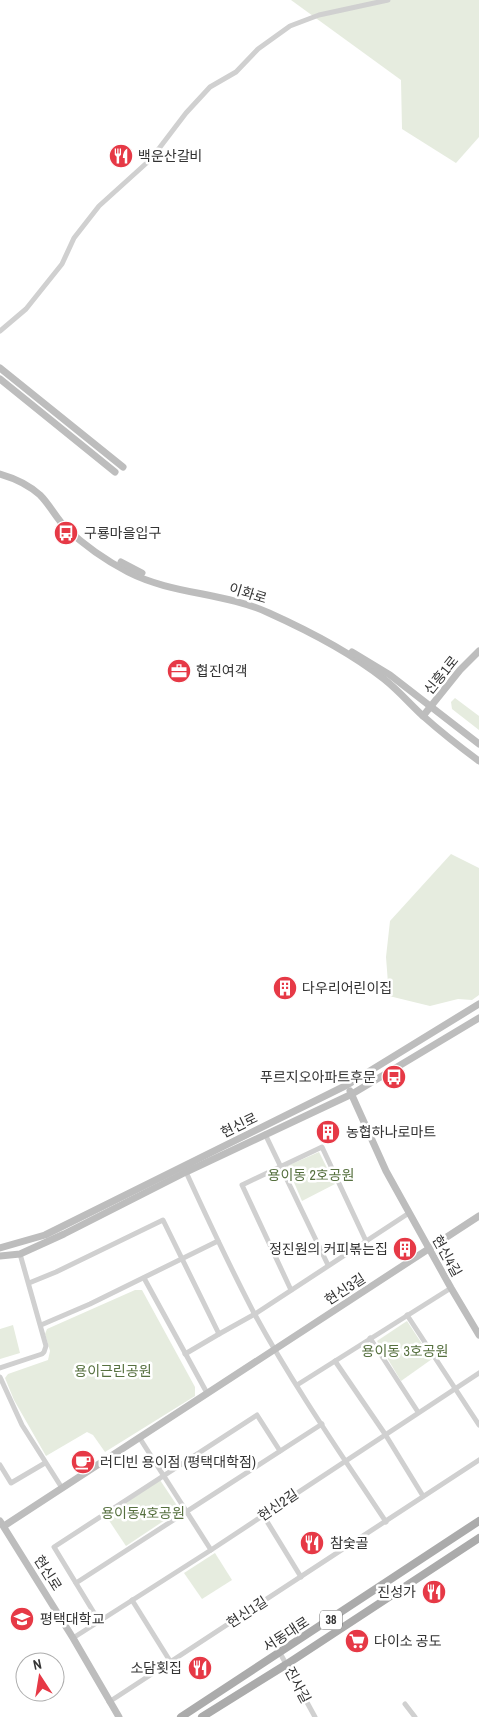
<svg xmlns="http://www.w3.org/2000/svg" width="479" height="1717" font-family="'Archivo Narrow','Noto Sans KR',sans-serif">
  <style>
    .green { fill: #e6ecdf }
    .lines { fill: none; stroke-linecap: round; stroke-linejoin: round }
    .street { stroke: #d0d0d0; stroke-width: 5 }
    .secondary { stroke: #bdbdbd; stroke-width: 7 }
    .primary { stroke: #ababab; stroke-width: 8 }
    .labels { text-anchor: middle; stroke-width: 5; stroke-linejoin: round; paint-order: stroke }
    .shield { fill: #fff; stroke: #707070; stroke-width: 1 }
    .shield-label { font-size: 12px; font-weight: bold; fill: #333 }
    .poi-label { font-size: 14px; fill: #333; stroke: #fff; text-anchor: start }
    .street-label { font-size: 14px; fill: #333; stroke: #fff }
    .park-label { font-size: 14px; fill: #56703f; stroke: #fff }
  </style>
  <rect width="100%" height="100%" fill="#fff"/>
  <g class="green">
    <polygon points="291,0 479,0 479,137 456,163 402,129 401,80"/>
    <polygon points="455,698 479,716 479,730 452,709 451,702"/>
    <polygon points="451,854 479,868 479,995 472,1000 458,999 430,1006 389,996 386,957 390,921"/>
    <polygon points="319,1152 335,1184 302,1201 287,1166"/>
    <polygon points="135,1290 142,1290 195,1387 195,1396 105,1452 93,1435 87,1432 46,1456 14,1400 5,1378 8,1374 48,1360 50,1351 45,1334 47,1329"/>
    <polygon points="407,1321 432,1359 401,1381 377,1341"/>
    <polygon points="13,1325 20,1353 0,1359 0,1329"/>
    <polygon points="160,1480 180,1510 126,1546 106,1516"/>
    <polygon points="215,1553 232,1580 202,1599 184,1573"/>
  </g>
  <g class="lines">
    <g class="street">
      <polyline points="0,331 26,309 62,264 74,238 99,206 151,159 186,113 210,87 236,72 258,49 290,26 319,15 388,0"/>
      <polyline points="265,1134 328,1265"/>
      <path d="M186,1172C208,1220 230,1267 254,1313C293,1385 341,1454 386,1522"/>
      <polyline points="144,1278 207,1393"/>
      <polyline points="29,1283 56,1272 163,1220 219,1334 255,1314 409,1213"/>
      <polyline points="291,1290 242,1185 322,1147 366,1241"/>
      <polyline points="407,1315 479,1425"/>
      <polyline points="41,1325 90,1304 218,1241"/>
      <polyline points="370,1338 418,1412"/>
      <polyline points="185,1354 219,1334"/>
      <polyline points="335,1361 385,1434 423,1496"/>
      <polyline points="0,1368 42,1354 44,1352 46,1346 20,1254"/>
      <polyline points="0,1377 22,1425 62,1488"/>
      <polyline points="297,1385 451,1288"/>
      <polyline points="139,1437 211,1550"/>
      <polyline points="0,1465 11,1483 45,1463"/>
      <polyline points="263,1515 301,1577"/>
      <polyline points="76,1583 322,1424"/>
      <polyline points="132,1600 170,1661"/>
      <polyline points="99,1621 54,1547 257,1415 280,1451"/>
      <polyline points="73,1638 211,1550 479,1373"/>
      <polyline points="280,1653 315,1717"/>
      <polyline points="109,1702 479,1460"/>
      <polyline points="405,1704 415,1717"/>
    </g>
    <g class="secondary">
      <polyline points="0,368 123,467"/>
      <polyline points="0,379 115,472"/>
      <path d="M0,474C14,478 29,485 40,495C50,505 56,518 66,528C84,545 105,560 128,572C173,595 224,592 269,613C309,631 350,652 384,679C398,690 410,704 423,716C441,732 460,747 479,761"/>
      <polyline points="121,562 142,573"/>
      <polyline points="352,652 390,675 479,744"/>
      <polyline points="423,716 460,670 479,651"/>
      <polyline points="350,1091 386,1171 451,1288 479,1335"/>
      <polyline points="0,1248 45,1235 347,1085 479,1004"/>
      <polyline points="0,1256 20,1254 64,1234 186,1172 352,1094 479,1018"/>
      <polyline points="0,1521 73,1638 119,1717"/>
      <polyline points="4,1526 479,1216"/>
    </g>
    <g class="primary">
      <polyline points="181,1717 479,1521"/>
      <polyline points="202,1717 287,1664 479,1538"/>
    </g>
  </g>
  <defs>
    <g id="restaurant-disc" transform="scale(1.25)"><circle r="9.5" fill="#e63946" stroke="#fff"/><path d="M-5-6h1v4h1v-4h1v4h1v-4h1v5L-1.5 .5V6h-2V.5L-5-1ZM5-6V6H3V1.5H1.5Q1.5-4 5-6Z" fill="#fff"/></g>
    <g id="bus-disc" transform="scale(1.25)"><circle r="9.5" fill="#e63946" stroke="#fff"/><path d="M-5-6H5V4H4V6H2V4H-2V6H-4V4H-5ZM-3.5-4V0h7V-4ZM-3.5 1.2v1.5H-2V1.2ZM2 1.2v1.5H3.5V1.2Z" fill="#fff"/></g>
    <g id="office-disc" transform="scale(1.25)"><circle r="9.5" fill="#e63946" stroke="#fff"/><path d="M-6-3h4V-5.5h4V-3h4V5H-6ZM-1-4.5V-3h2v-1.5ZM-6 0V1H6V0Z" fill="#fff"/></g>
    <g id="building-disc" transform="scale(1.25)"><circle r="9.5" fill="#e63946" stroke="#fff"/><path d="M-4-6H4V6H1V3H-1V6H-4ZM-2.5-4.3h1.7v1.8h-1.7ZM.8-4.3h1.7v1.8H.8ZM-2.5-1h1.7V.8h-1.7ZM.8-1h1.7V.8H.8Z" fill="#fff"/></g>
    <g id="cafe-disc" transform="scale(1.25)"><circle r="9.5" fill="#e63946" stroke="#fff"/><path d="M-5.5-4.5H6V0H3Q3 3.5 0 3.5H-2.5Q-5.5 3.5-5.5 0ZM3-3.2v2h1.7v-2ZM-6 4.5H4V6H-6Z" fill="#fff"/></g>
    <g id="university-disc" transform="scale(1.25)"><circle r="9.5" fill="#e63946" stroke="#fff"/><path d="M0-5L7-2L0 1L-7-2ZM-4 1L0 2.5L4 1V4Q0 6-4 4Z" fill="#fff"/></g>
    <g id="supermarket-disc" transform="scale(1.25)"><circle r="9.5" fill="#e63946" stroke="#fff"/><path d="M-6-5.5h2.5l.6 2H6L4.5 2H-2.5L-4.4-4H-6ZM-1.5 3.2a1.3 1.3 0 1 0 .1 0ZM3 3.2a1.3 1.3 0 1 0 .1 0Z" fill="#fff"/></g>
  </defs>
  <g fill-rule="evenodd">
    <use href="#restaurant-disc" x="121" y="156"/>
    <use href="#bus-disc" x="66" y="533"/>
    <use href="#office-disc" x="179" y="671"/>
    <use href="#building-disc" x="285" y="988"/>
    <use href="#bus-disc" x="394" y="1077"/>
    <use href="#building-disc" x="328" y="1132"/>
    <use href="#building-disc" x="405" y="1249"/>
    <use href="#cafe-disc" x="83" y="1462"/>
    <use href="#restaurant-disc" x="312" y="1543"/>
    <use href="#restaurant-disc" x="434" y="1592"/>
    <use href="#university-disc" x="22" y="1619"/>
    <use href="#supermarket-disc" x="357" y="1641"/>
    <use href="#restaurant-disc" x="200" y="1668"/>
  </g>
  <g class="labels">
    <rect class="shield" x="320" y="1610.5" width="22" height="19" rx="4"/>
    <g class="shield-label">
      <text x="331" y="1624">38</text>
    </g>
    <g class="poi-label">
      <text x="138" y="161">백운산갈비</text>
      <text x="84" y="538">구룡마을입구</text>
      <text x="196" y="676">협진여객</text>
      <text x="302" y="993">다우리어린이집</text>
      <text x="376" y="1082" text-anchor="end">푸르지오아파트후문</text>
      <text x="346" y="1137">농협하나로마트</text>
      <text x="388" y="1254" text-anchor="end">정진원의 커피볶는집</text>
      <text x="100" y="1467">러디빈 용이점 (평택대학점)</text>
      <text x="330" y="1548">참숯골</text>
      <text x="416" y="1597" text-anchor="end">진성가</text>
      <text x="40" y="1624">평택대학교</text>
      <text x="374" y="1646">다이소 공도</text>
      <text x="182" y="1673" text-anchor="end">소담횟집</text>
    </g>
    <g class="street-label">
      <text transform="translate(248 593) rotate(17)" y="5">이화로</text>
      <text transform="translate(441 675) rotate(-51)" y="5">신흥1로</text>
      <text transform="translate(239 1125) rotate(-26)" y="5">현신로</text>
      <text transform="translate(447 1256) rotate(61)" y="5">현신4길</text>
      <text transform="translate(345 1289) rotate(-33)" y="5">현신3길</text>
      <text transform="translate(278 1505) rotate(-34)" y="5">현신2길</text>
      <text transform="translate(48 1573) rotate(58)" y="5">현신로</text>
      <text transform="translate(247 1612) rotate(-33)" y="5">현신1길</text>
      <text transform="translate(286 1634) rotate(-33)" y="5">서동대로</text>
      <text transform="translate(298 1685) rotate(62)" y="5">진사길</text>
    </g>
    <g class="park-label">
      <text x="311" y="1180">용이동 2호공원</text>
      <text x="405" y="1356">용이동 3호공원</text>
      <text x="113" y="1376">용이근린공원</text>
      <text x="143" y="1518">용이동4호공원</text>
    </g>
  </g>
  <g transform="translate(40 1677) rotate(348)"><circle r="24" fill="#ffffff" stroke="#adadad"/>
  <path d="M0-4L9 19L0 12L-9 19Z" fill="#e63946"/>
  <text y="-8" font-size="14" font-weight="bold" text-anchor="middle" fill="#333333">N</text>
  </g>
</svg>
